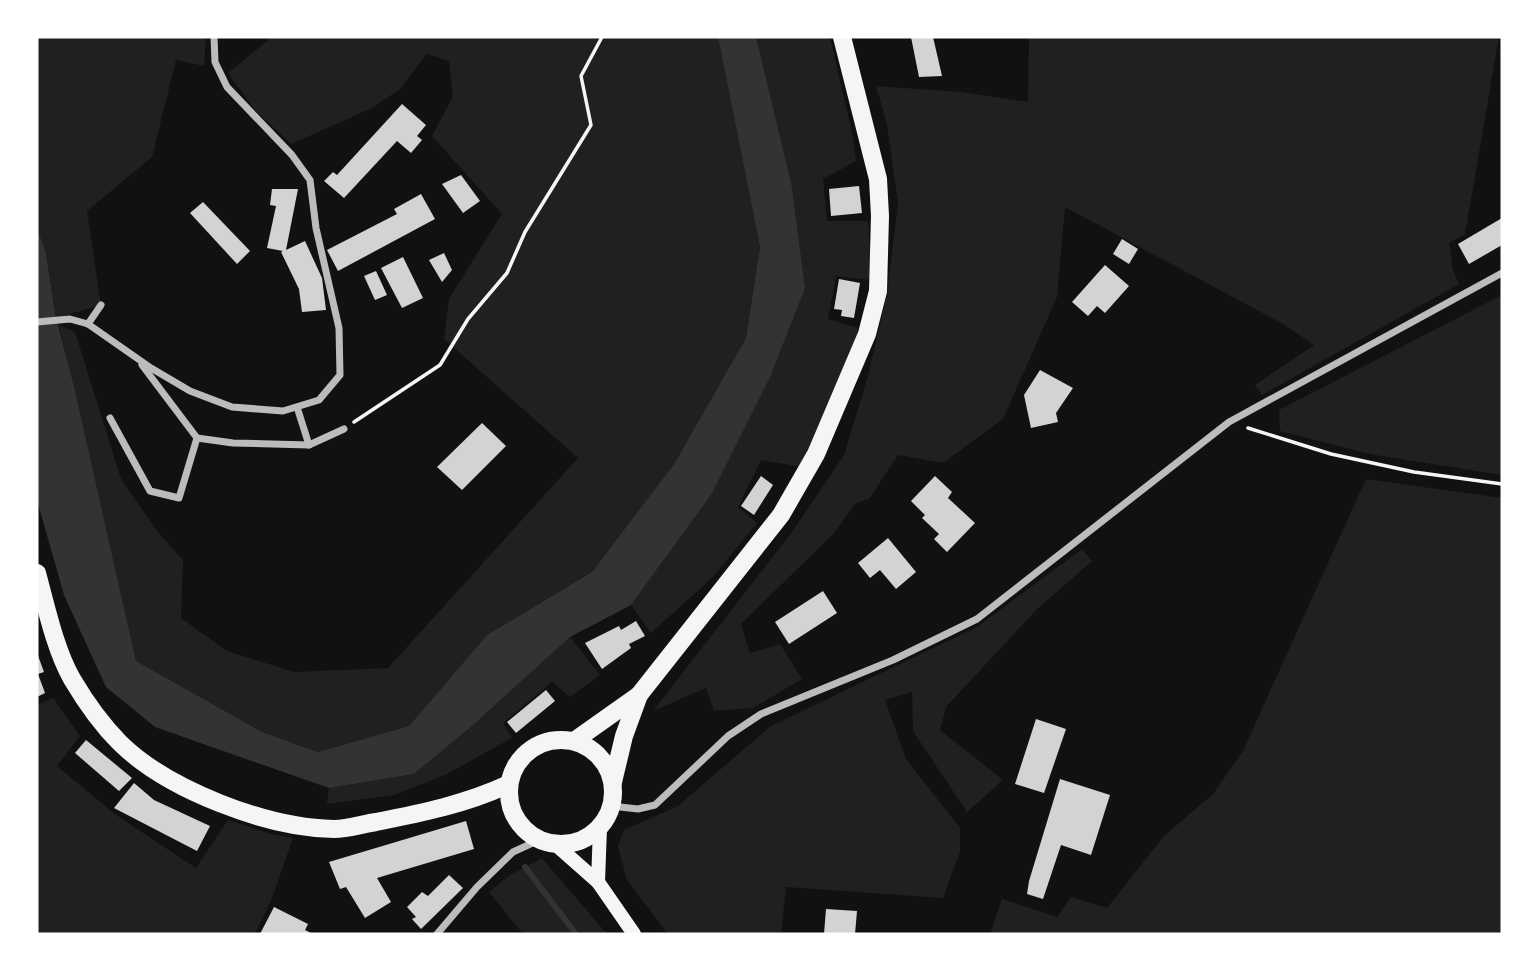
<svg xmlns="http://www.w3.org/2000/svg" width="1539" height="971" font-family="'Varela Round',sans-serif">
  <style>
    .green { fill: #202020 }
    .water { fill: #333 }
    .lines { fill: none; stroke-linecap: round; stroke-linejoin: round }
    .stream { stroke: #333; stroke-width: 6 }
    .building { fill: #d3d3d3 }
    .path { stroke: #f5f5f5; stroke-width: 3.5 }
    .minor { stroke: #bcbcbc; stroke-width: 7 }
    .secondary { stroke: #f5f5f5; stroke-width: 14 }
    .primary { stroke: #f5f5f5; stroke-width: 18 }
  </style>
  <rect width="100%" height="100%" fill="#111"/>
  <g class="green">
    <polygon points="37,37 206,37 204,66 176,60 152,157 87,211 101,305 56,318 46,253 37,228"/>
    <polygon points="272,37 718,37 760,247 746,338 674,464 592,572 487,635 409,726 318,752 262,732 136,661 59,325 75,332 121,479 158,532 183,560 181,618 227,651 294,672 388,668 578,458 444,339 449,299 502,214 432,136 453,96 449,61 427,54 400,89 372,108 291,144 255,110 228,73"/>
    <polygon points="756,37 830,37 853,137 856,161 823,179 827,221 868,221 872,280 836,276 828,319 858,328 836,416 809,468 761,460 738,507 757,523 713,577 651,633 631,605 711,495 791,182"/>
    <polygon points="1029,37 1499,37 1465,234 1449,243 1453,270 1459,284 1262,395 1255,385 1314,345 1283,324 1065,207 1057,297 1003,419 943,463 898,455 869,499 856,503 834,533 741,624 750,653 780,644 802,679 753,708 714,711 706,688 653,711 792,532 844,455 868,376 887,294 898,203 887,124 876,86 961,92 1028,102"/>
    <polygon points="1502,295 1502,475 1369,454 1280,431 1279,410"/>
    <polygon points="1366,479 1502,498 1502,934 990,934 1002,899 1057,917 1071,897 1107,908 1164,836 1213,794 1243,751"/>
    <polygon points="1082,549 1092,561 1037,609 946,707 940,730 1003,780 967,812 913,731 912,692 885,700 906,759 960,828 960,852 943,898 786,887 781,934 668,934 627,880 618,846 624,830 678,806 771,726 977,627"/>
    <polygon points="570,637 600,675 570,697 552,682 503,723 512,738 445,775 394,795 327,804 329,788 414,774 472,726"/>
    <polygon points="53,698 80,736 57,766 116,815 196,868 228,820 271,834 293,838 271,901 255,934 37,934 37,705"/>
    <polygon points="542,858 607,934 523,934 489,892 510,875"/>
  </g>
  <polygon class="water" points="718,37 756,37 791,182 805,288 770,377 711,495 631,605 570,637 472,726 414,774 329,788 155,727 106,687 64,595 37,500 37,228 46,253 55,313 74,387 136,661 262,732 318,752 409,726 487,635 592,572 674,464 746,338 760,247"/>
  <g class="lines">
    <polyline class="stream" points="525,867 576,934"/>
  </g>
  <g class="building">
    <polygon points="911,37 933,37 942,76 919,77"/>
    <polygon points="402,104 426,125 417,136 422,140 411,153 397,141 344,198 324,181 333,172 337,175"/>
    <polygon points="461,175 480,201 463,213 442,184"/>
    <polygon points="859,186 862,213 831,216 829,189"/>
    <polygon points="272,189 298,189 286,250 305,241 322,278 326,310 302,312 299,289 281,252 283,251 267,248 276,206 270,205"/>
    <polygon points="421,194 435,219 338,271 327,250 397,214 394,209"/>
    <polygon points="203,202 250,251 237,264 190,213"/>
    <polygon points="1502,218 1502,245 1469,264 1458,244"/>
    <polygon points="1122,239 1138,249 1129,264 1113,254"/>
    <polygon points="444,253 452,270 442,282 429,260"/>
    <polygon points="403,257 423,298 402,308 381,268"/>
    <polygon points="1105,265 1129,286 1105,313 1097,306 1088,316 1072,302"/>
    <polygon points="376,271 387,295 375,300 364,276"/>
    <polygon points="839,279 860,283 854,318 841,316 842,310 834,309"/>
    <polygon points="1040,370 1073,388 1056,413 1058,422 1031,428 1024,395"/>
    <polygon points="482,423 506,446 462,490 437,467"/>
    <polygon points="761,476 773,485 754,515 741,506"/>
    <polygon points="935,476 952,492 948,498 975,523 947,552 934,539 939,534 922,518 925,515 911,501"/>
    <polygon points="888,538 916,572 896,589 880,570 870,578 858,563"/>
    <polygon points="823,591 837,613 789,644 775,622"/>
    <polygon points="636,621 645,636 629,644 631,648 602,669 585,643 619,626 621,630"/>
    <polygon points="37,653 44,672 38,674 45,693 37,697"/>
    <polygon points="546,690 555,701 516,733 507,722"/>
    <polygon points="1036,719 1066,729 1044,793 1015,784"/>
    <polygon points="86,740 132,778 119,791 75,753"/>
    <polygon points="1060,779 1110,795 1091,855 1061,845 1043,899 1027,894 1029,881"/>
    <polygon points="134,783 154,800 210,826 197,851 114,808"/>
    <polygon points="466,821 474,849 377,878 391,902 365,918 346,887 340,889 329,862"/>
    <polygon points="449,875 463,888 421,929 412,919 416,917 407,907 422,892 428,896"/>
    <polygon points="274,907 308,924 305,930 313,934 260,934"/>
    <polygon points="826,909 857,911 855,934 824,934"/>
  </g>
  <g class="lines">
    <g class="path">
      <polyline points="354,422 440,365 468,319 507,273 525,232 591,125 581,76 602,37"/>
      <polyline points="1248,428 1331,454 1414,472 1502,484"/>
    </g>
    <g class="minor">
      <polyline points="37,322 70,319 88,324 151,368 190,391 232,407 283,411 319,400 340,375 339,328 316,228 310,180 292,155 227,87 215,62 214,37"/>
      <polyline points="88,324 101,305"/>
      <polyline points="297,407 309,445"/>
      <polyline points="110,418 150,491 179,498 197,438 142,365"/>
      <polyline points="197,438 233,443 309,445 344,429"/>
      <polyline points="611,806 638,809 655,805 728,736 761,714 893,660 977,619 1229,422 1502,273"/>
      <polyline points="437,934 477,887 513,852 539,840"/>
    </g>
    <g class="secondary">
      <polyline points="555,844 598,882 634,934"/>
      <polyline points="598,882 600,827"/>
    </g>
    <g class="primary">
      <path d="M37,573C46,606 55,649 72,679C85,701 102,725 120,743C168,790 267,828 334,829C347,829 363,824 376,822C422,813 466,804 509,784"/>
      <circle cx="561" cy="792" r="52"/>
      <polyline points="574,741 639,695 781,515 816,454 867,334 878,291 880,216 878,179 842,37"/>
      <polyline points="613,782 624,736 639,695"/>
    </g>
  </g>
  <rect width="1539" height="971" fill="none" stroke="#ffffff" stroke-width="77"/>
</svg>
